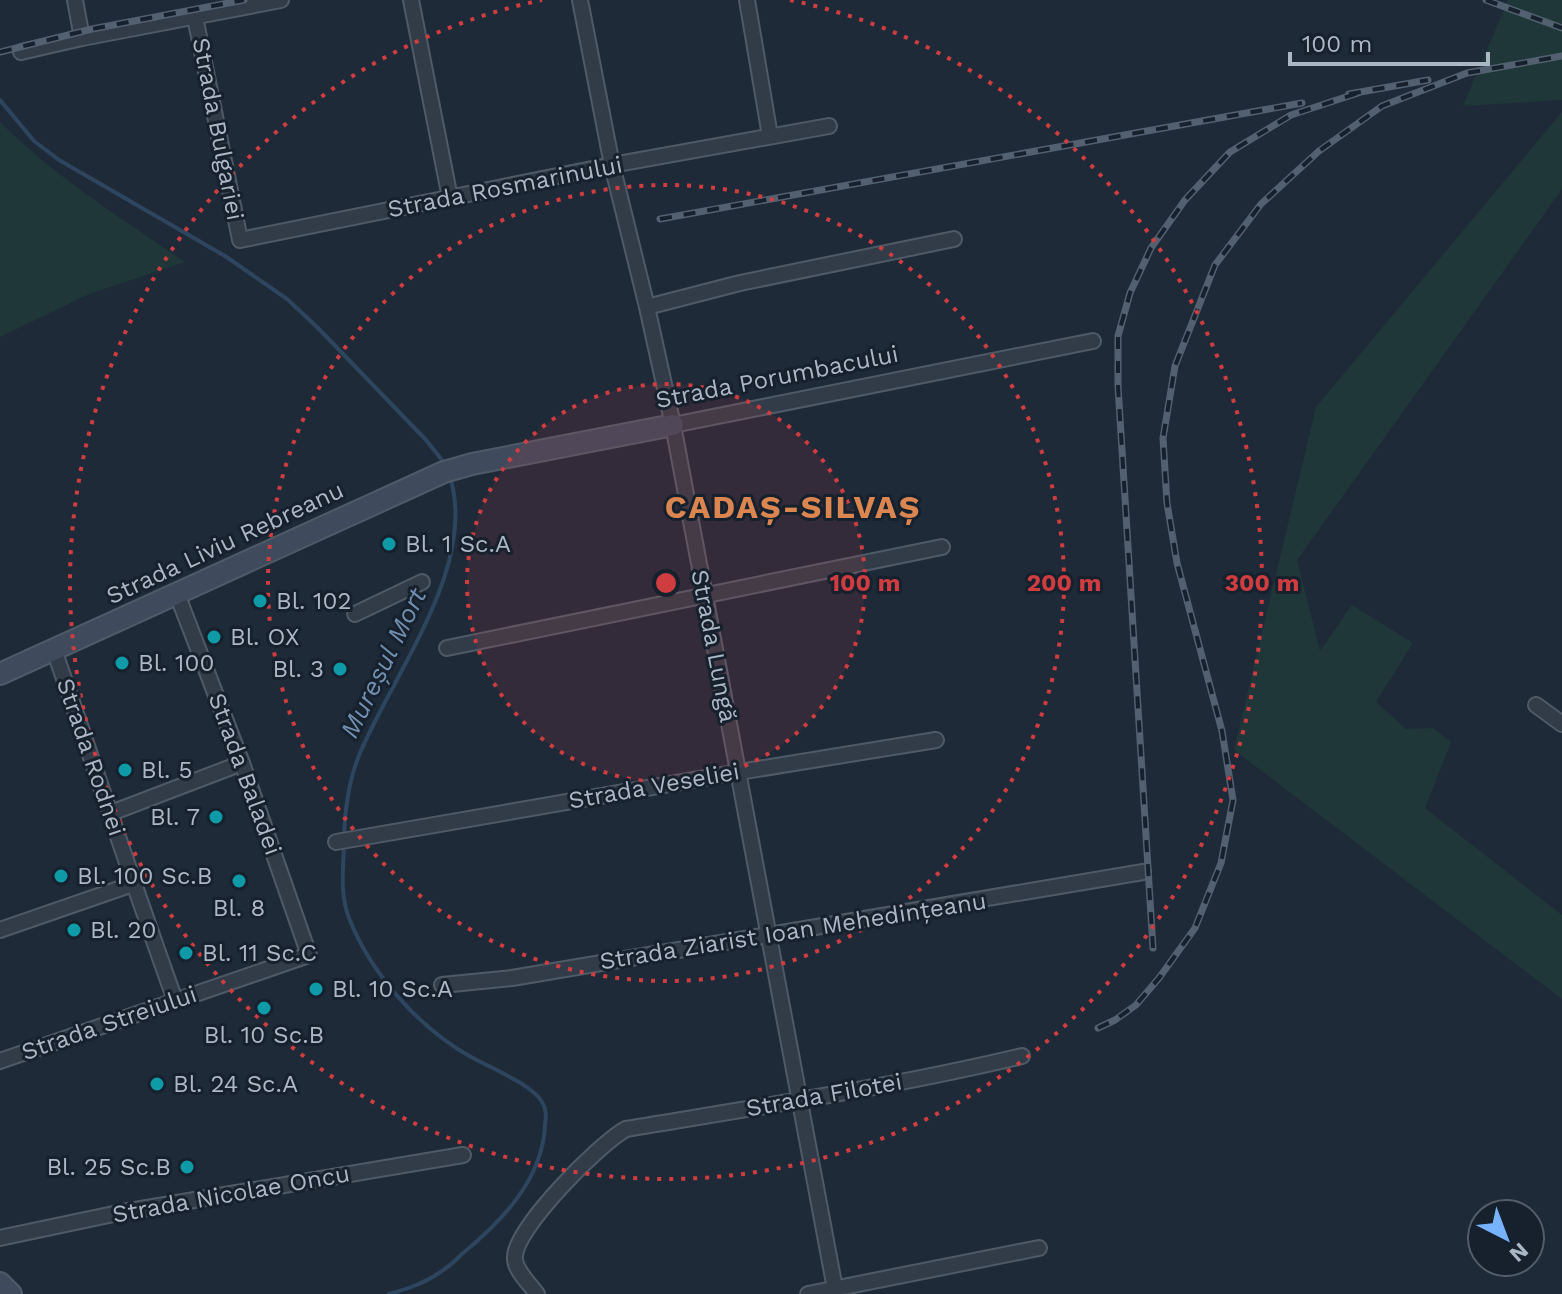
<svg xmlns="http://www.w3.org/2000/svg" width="1562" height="1294" font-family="'Work Sans',sans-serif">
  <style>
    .green { fill: #203739 }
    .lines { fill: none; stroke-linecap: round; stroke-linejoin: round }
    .stream { stroke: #2e455f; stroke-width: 4 }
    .street-casing { stroke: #4f5a67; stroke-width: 18 }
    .secondary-casing { stroke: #4f5a67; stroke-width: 24 }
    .street { stroke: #323c48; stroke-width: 14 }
    .secondary { stroke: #3f4b5c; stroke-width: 20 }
    .rail-casing { stroke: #536070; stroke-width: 7 }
    .rail { stroke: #17212d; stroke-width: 4; stroke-dasharray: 12; stroke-linecap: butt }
    .ring { fill: none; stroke: #d03d40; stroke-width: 4; stroke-dasharray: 4 8 }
    .culture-dot { fill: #0f9aa8; stroke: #17212d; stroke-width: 3 }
    .labels { text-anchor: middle; stroke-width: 6; stroke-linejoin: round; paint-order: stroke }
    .street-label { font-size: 24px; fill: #acb7c6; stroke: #17212d }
    .poi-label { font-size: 24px; fill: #acb7c6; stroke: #17212d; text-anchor: start }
    .water-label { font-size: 26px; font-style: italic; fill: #718fb1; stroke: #17212d }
    .district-label { font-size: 32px; font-weight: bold; letter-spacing: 2px; fill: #db8651; stroke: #17212d }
    .centre { fill: #d03d40; stroke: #17212d; stroke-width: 4 }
    .ring-label { font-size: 24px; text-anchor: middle; font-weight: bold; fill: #d03d40; stroke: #17212d; stroke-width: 6; stroke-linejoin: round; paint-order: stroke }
  </style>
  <rect width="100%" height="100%" fill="#1e2a38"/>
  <g class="green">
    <polygon points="1508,0 1562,0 1562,100 1463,106"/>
    <polygon points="1562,112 1562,189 1297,560 1320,651 1352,605 1413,643 1376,702 1406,729 1433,728 1451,742 1425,808 1562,915 1562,999 1234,750 1316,407"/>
    <path d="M0,122C55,177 121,218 185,262L89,294L0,337Z"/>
  </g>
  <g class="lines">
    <g class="stream">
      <polyline points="0,100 34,141 59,160 225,256 287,299 318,328 426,440 446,465"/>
      <path d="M344,837C345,808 349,779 360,753C393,674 478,566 450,477"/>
      <path d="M344,846C343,870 340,895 349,918C371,974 419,1028 471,1057C489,1067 533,1085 542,1102C547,1110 546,1117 545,1126C542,1180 502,1221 462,1254C455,1261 447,1268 439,1273C423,1284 406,1289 389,1294"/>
    </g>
    <g class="street-casing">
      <g id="street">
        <polyline points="75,0 82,38"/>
        <polyline points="411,0 450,198"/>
        <polyline points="580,0 612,165 647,307 673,425 836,1294"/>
        <polyline points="747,0 770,136"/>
        <polyline points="195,17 240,240 612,165 829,126"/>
        <polyline points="21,52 82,38 281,0"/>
        <polyline points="647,307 740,283 954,239"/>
        <polyline points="673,425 1093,341"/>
        <polyline points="355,614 422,582"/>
        <polyline points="447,648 942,547"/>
        <path d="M54,650C95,767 133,884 175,1000"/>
        <polyline points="1536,705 1562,724"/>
        <polyline points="111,813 242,763"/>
        <polyline points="336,842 739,772 936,740"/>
        <polyline points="0,930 133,884"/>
        <polyline points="442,985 512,978 1143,872"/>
        <polyline points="0,1061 309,955 242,763 177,594"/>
        <polyline points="0,1238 123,1212 463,1155"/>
        <path d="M537,1294C530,1284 514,1270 515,1257C515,1228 600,1143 626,1129C758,1107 892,1087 1022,1056"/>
        <polyline points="808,1294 1039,1248"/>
      </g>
    </g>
    <g class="secondary-casing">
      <g id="secondary">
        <polyline points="0,674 444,472 472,464 673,425"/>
        <polyline points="0,1283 11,1294"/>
      </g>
    </g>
    <use href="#street" class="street"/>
    <use href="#secondary" class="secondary"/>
    <g class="rail-casing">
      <g id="rail">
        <polyline points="1486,0 1562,28"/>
        <polyline points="0,52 92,29 244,0"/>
        <polyline points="1349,94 1428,80"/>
        <polyline points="660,219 1302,103"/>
        <polyline points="1153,948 1118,386 1118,336 1130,293 1151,248 1185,200 1230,152 1291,115 1358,93"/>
        <polyline points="1098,1028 1115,1020 1136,1005 1159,978 1195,928 1221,863 1233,800 1222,731 1177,563 1167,503 1163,438 1175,366 1215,265 1261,204 1319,151 1382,106 1467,73 1562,56"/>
      </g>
    </g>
    <use href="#rail" class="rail"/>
  </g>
  <circle cx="666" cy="583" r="199" fill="#d03d40" fill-opacity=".12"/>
  <g class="ring">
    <circle cx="666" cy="583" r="199"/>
    <circle cx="666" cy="583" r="398"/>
    <path d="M790 0A596 596 0 1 1 542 0"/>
  </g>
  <g class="culture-dot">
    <circle cx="389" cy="544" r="8"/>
    <circle cx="260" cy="601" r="8"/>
    <circle cx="214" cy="637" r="8"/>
    <circle cx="122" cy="663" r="8"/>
    <circle cx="340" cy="669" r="8"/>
    <circle cx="125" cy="770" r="8"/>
    <circle cx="216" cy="817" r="8"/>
    <circle cx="61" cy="876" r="8"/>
    <circle cx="239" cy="881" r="8"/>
    <circle cx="74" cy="930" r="8"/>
    <circle cx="186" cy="953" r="8"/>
    <circle cx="316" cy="989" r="8"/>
    <circle cx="264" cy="1008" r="8"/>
    <circle cx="157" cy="1084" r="8"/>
    <circle cx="187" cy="1167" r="8"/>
  </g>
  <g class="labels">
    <g class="street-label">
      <text transform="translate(218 129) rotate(79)" y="8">Strada Bulgariei</text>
      <text transform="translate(505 187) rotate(-11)" y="8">Strada Rosmarinului</text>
      <text transform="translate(777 377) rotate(-11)" y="8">Strada Porumbacului</text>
      <text transform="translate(225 543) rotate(-25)" y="8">Strada Liviu Rebreanu</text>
      <text transform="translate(714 646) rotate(79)" y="8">Strada Lungă</text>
      <text transform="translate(91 757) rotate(71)" y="8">Strada Rodnei</text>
      <text transform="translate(245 774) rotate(70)" y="8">Strada Baladei</text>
      <text transform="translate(654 786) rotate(-10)" y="8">Strada Veseliei</text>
      <text transform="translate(793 931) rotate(-9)" y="8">Strada Ziarist Ioan Mehedințeanu</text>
      <text transform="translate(109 1023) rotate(-19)" y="8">Strada Streiului</text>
      <text transform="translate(824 1095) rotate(-10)" y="8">Strada Filotei</text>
      <text transform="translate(231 1194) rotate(-10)" y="8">Strada Nicolae Oncu</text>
    </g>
    <g class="poi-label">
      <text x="405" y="552">Bl. 1 Sc.A</text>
      <text x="276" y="609">Bl. 102</text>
      <text x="230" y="645">Bl. OX</text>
      <text x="138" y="671">Bl. 100</text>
      <text x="324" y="677" text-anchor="end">Bl. 3</text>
      <text x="141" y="778">Bl. 5</text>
      <text x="200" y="825" text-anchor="end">Bl. 7</text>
      <text x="77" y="884">Bl. 100 Sc.B</text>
      <text x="239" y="916" text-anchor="middle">Bl. 8</text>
      <text x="90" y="938">Bl. 20</text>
      <text x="202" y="961">Bl. 11 Sc.C</text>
      <text x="332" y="997">Bl. 10 Sc.A</text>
      <text x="264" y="1043" text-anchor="middle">Bl. 10 Sc.B</text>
      <text x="173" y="1092">Bl. 24 Sc.A</text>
      <text x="171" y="1175" text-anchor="end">Bl. 25 Sc.B</text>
    </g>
    <g class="water-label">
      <text transform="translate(383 663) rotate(-64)" y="9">Mureșul Mort</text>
    </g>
    <g class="district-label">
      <text x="793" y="518">CADAȘ-SILVAȘ</text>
    </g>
  </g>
  <circle cx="666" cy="583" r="12" class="centre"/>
  <g class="ring-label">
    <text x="865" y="591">100 m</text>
    <text x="1064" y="591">200 m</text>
    <text x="1262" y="591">300 m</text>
  </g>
  <g transform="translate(1506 1238) rotate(138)"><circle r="38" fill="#17212d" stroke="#535d6a" stroke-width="2"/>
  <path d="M0-6L14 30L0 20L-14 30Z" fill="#77b2ff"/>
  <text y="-12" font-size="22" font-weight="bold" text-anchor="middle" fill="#acb7c6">N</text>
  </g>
  <path d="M1290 52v12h198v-12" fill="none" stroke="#acb7c6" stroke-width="4"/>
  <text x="1302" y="52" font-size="24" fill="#acb7c6" stroke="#17212d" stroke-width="6" paint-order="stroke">100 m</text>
</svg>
